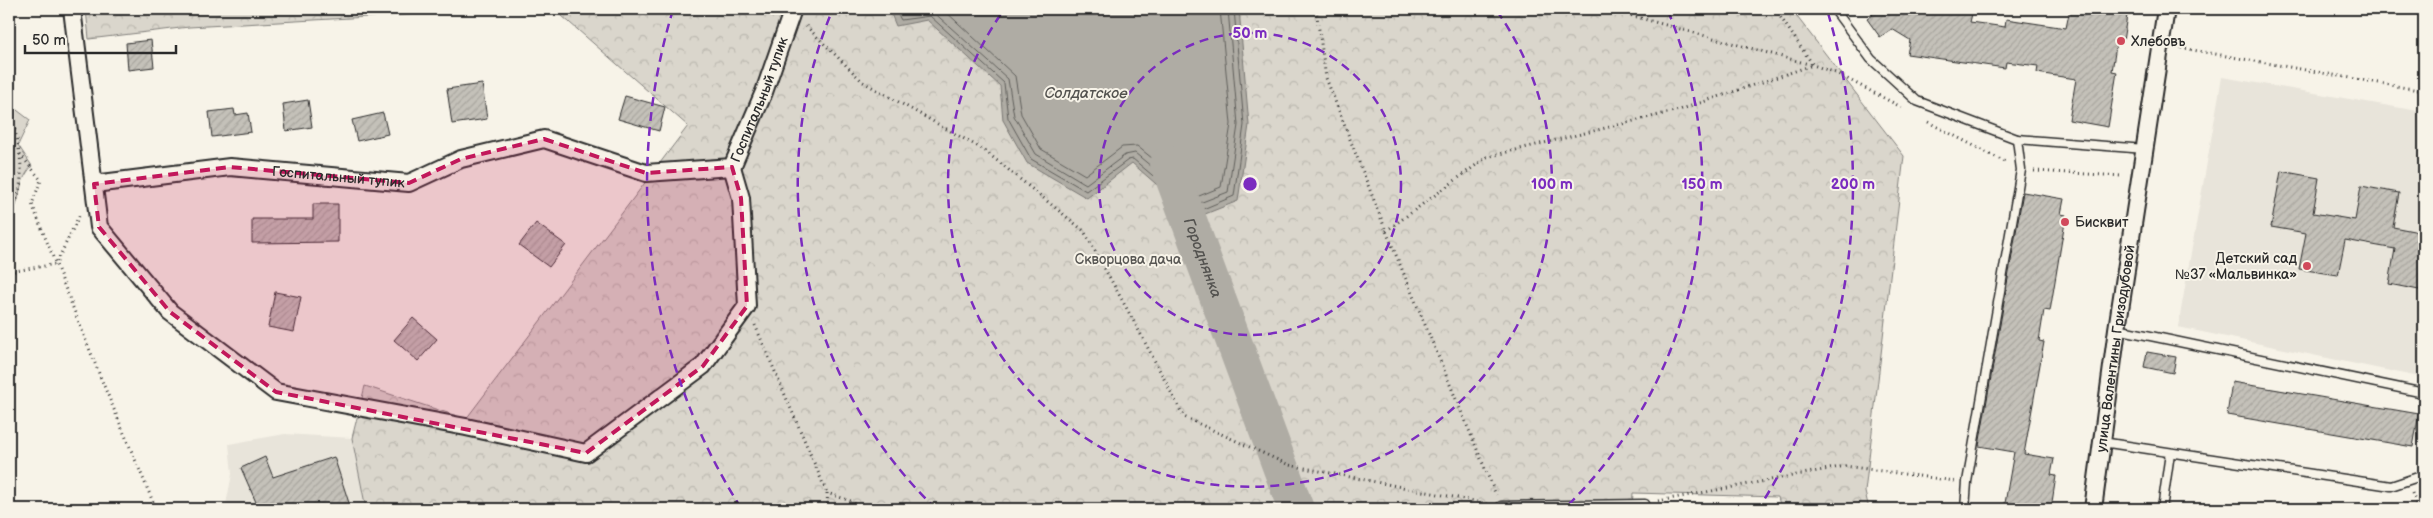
<svg xmlns="http://www.w3.org/2000/svg" width="2433" height="518" font-family="'Balsamiq Sans',sans-serif">
  <style>
    .built { fill: #e8e4da }
    .forest { fill: url(#forest-crowns); stroke: #82807c }
    .pitch { fill: #dad6cc; stroke: #82807c }
    .water { fill: #afaca4; stroke: #7a7874 }
    .lines { fill: none; stroke-linecap: round; stroke-linejoin: round }
    .shore { stroke: #605f5b; stroke-width: 1 }
    .river { stroke: #afaca4; stroke-width: 36 }
    .building { fill: url(#building-hatch); stroke: #2b2b2b }
    .lane-casing { stroke: #2b2b2b; stroke-width: 11 }
    .street-casing { stroke: #2b2b2b; stroke-width: 20 }
    .path { stroke: #2b2b2b; stroke-width: 3; stroke-dasharray: 1 4; stroke-linecap: butt }
    .lane { stroke: #f7f3e8; stroke-width: 8 }
    .street { stroke: #f7f3e8; stroke-width: 16 }
    .marked { fill: #c2185b; fill-opacity: 0.2; stroke: #c2185b; stroke-width: 4; stroke-dasharray: 10 6; stroke-linejoin: round }
    .ring { fill: none; stroke: #7b2cbf; stroke-width: 2.5; stroke-dasharray: 9 6 }
    .poi-dot { fill: #d1495b; stroke: #f7f3e8; stroke-width: 2 }
    .labels { text-anchor: middle; stroke-width: 4; stroke-linejoin: round; paint-order: stroke }
    .poi-label { font-size: 14px; fill: #2b2b2b; stroke: #f7f3e8; text-anchor: start }
    .street-label { font-size: 14px; fill: #2b2b2b; stroke: #f7f3e8 }
    .park-label { font-size: 14px; fill: #575653; stroke: #f7f3e8 }
    .water-label { font-size: 15px; font-style: italic; fill: #53524f; stroke: #f7f3e8 }
    .centre { fill: #7b2cbf; stroke: #f7f3e8; stroke-width: 2.5 }
    .ring-label { font-size: 15px; text-anchor: middle; font-weight: bold; fill: #7b2cbf; stroke: #f7f3e8; stroke-width: 4; stroke-linejoin: round; paint-order: stroke }
  </style>
  <defs>
    <pattern id="forest-crowns" width="20" height="18" patternUnits="userSpaceOnUse" patternTransform="scale(1.25)"><rect width="20" height="18" fill="#dad6cc"/><path d="M2 6a3 3 0 1 1 6 0M12 15a3 3 0 1 1 6 0" fill="none" stroke="#bbb8af"/></pattern>
    <pattern id="building-hatch" width="6" height="6" patternUnits="userSpaceOnUse" patternTransform="scale(1.25)"><rect width="6" height="6" fill="#c4c1b9"/><path d="M-1 1l2-2M0 6l6-6M5 7l2-2" fill="none" stroke="#a9a69f"/></pattern>
  </defs>
  <rect width="100%" height="100%" fill="#f7f3e8"/>
  <filter id="ink" filterUnits="userSpaceOnUse"><feTurbulence type="fractalNoise" baseFrequency=".02" numOctaves="2"/><feDisplacementMap in="SourceGraphic" scale="10" xChannelSelector="R" yChannelSelector="G"/><feConvolveMatrix kernelMatrix="1 2 1 2 8 2 1 2 1" color-interpolation-filters="sRGB"/></filter>
  <g filter="url(#ink)">
    <g class="built">
      <polygon points="2222,77 2424,112 2424,378 2178,327"/>
      <polygon points="285,434 352,438 366,509 225,509 232,474 229,444"/>
    </g>
    <g class="forest">
      <polygon points="86,9 510,9 189,27 89,39"/>
      <polygon points="554,9 1791,9 1904,156 1865,492 1869,509 1781,509 1778,497 1633,493 1632,509 366,509 352,438 365,386 466,419 688,126"/>
    </g>
    <path class="pitch" d="M9,104L30,120L18,145L32,166C15,185 23,200 9,219Z"/>
    <polygon class="water" points="889,9 1239,9 1249,125 1238,201 1195,218 1132,163 1087,198 1027,163 1003,120 1000,86 927,20 896,26"/>
    <g class="lines">
      <g class="shore">
        <polyline points="895,9 901,20 930,16 1004,83 1008,118 1031,159 1086,191 1128,160 1133,159 1196,212 1234,196 1244,125 1234,9"/>
        <polyline points="930,9 1008,79 1014,116 1036,154 1086,184 1125,155 1135,153 1197,204 1228,192 1238,125 1228,9"/>
        <polyline points="943,9 1015,76 1021,114 1041,149 1085,175 1122,147 1137,146 1199,196 1221,187 1231,124 1220,9"/>
      </g>
      <path class="river" id="s1" d="M1168,164L1296,509"/>
    </g>
    <g class="building">
      <polygon points="1868,9 1931,9 1972,14 1970,22 2005,27 2006,19 2066,28 2070,9 2128,9 2123,41 2117,40 2112,71 2117,72 2108,127 2069,120 2076,79 2037,73 2038,66 2006,62 2005,68 1907,54 1910,40 1892,29 1880,37 1867,19 1873,15"/>
      <polygon points="151,40 154,67 128,70 126,43"/>
      <polygon points="482,84 487,119 452,124 447,89"/>
      <polygon points="625,96 665,107 659,131 618,119"/>
      <polygon points="308,100 312,127 286,131 283,104"/>
      <polygon points="234,109 235,115 248,113 251,132 212,137 209,112"/>
      <polygon points="383,113 388,134 357,141 352,120"/>
      <polygon points="2281,171 2319,178 2313,213 2355,220 2361,186 2399,193 2393,227 2424,233 2424,291 2389,284 2395,249 2345,240 2338,275 2299,269 2306,233 2271,227"/>
      <polygon points="2023,192 2064,199 2061,214 2066,215 2050,311 2044,310 2039,341 2044,342 2024,454 2054,459 2051,475 2056,476 2051,509 2004,509 2014,452 1979,446"/>
      <polygon points="313,204 338,204 338,242 252,243 252,219 313,219"/>
      <polygon points="536,223 566,245 549,267 519,245"/>
      <polygon points="275,292 301,297 294,332 268,327"/>
      <polygon points="413,318 437,339 418,361 394,340"/>
      <polygon points="2147,352 2176,357 2173,373 2144,367"/>
      <polygon points="2232,382 2419,414 2413,447 2227,415"/>
      <polygon points="265,457 273,477 334,457 350,506 339,509 259,509 241,468"/>
    </g>
    <g class="lines">
      <g class="lane-casing">
        <g id="lane">
          <polyline points="1834,9 1871,59 1917,101 2017,139 2145,149"/>
          <polyline points="2117,329 2424,393"/>
          <polyline points="2102,442 2391,486 2424,475"/>
          <polyline points="1501,506 1645,504 1645,509"/>
          <polyline points="1965,509 1967,482 2021,170 2017,139"/>
          <polyline points="2162,509 2170,453"/>
        </g>
      </g>
      <g class="street-casing">
        <g id="street">
          <polyline points="72,9 99,227 170,312 276,392 466,427 586,453 703,366 747,306 741,198 732,167"/>
          <path id="s2" d="M94,184L230,167L409,183L461,159L544,139L646,173L732,167L764,92L793,9"/>
          <path id="s3" d="M2093,509L2117,329L2166,9"/>
        </g>
      </g>
      <g class="path">
        <polyline points="1316,9 1326,78 1386,231 1496,495"/>
        <polyline points="1607,9 1812,65"/>
        <polyline points="1775,9 1813,65 1836,73 1903,108"/>
        <polyline points="806,26 863,82 984,150 1084,231 1138,329 1184,417 1289,465 1489,504"/>
        <polyline points="2176,47 2424,91"/>
        <path d="M9,105C18,146 31,178 9,217"/>
        <polyline points="1928,122 2007,163"/>
        <polyline points="20,154 41,180 32,204 102,381 156,509"/>
        <polyline points="2034,171 2122,176"/>
        <polyline points="1386,231 1487,157 1679,110 1813,65"/>
        <polyline points="9,272 56,264 79,216"/>
        <polyline points="755,325 827,493"/>
        <polyline points="2412,493 2418,509"/>
        <polyline points="1658,501 1845,466 1955,481"/>
        <polyline points="828,509 827,493 851,501 861,509"/>
      </g>
      <use href="#lane" class="lane"/>
      <use href="#street" class="street"/>
    </g>
  </g>
  <path class="marked" d="M544,139L646,173L732,167L741,198L747,306L703,366L586,453L276,392L170,312L99,227L94,184L230,167L409,183L461,159Z"/>
  <g class="ring">
    <circle cx="1250" cy="184" r="151"/>
    <path d="M1497 11A302 302 0 1 1 1003 11"/>
    <path d="M936 509A452 452 0 0 1 832 11M1668 11A452 452 0 0 1 1564 509"/>
    <path d="M741 508A603 603 0 0 1 672 13M1828 13A603 603 0 0 1 1759 508"/>
  </g>
  <g class="poi-dot">
    <circle cx="2121" cy="41" r="5"/>
    <circle cx="2065" cy="222" r="5"/>
    <circle cx="2307" cy="266" r="5"/>
  </g>
  <g class="labels">
    <g class="poi-label">
      <text x="2131" y="46">Хлебовъ</text>
      <text x="2075" y="227">Бисквит</text>
      <text x="2297" y="263" text-anchor="end">Детский сад<tspan x="2297" dy="16">№37 «Мальвинка»</tspan></text>
    </g>
    <g class="street-label">
      <text dy="5" stroke="none"><textPath href="#s2" startOffset="726">Госпитальный тупик</textPath></text>
      <text dy="5" stroke="none"><textPath href="#s2" startOffset="246">Госпитальный тупик</textPath></text>
      <text dy="5" stroke="none"><textPath href="#s3" startOffset="162">улица Валентины Гризодубовой</textPath></text>
    </g>
    <g class="park-label">
      <text x="1128" y="264">Скворцова дача</text>
    </g>
    <g class="water-label">
      <text x="1086" y="98">Солдатское</text>
      <text dy="5" stroke="none"><textPath href="#s1" startOffset="100">Городнянка</textPath></text>
    </g>
  </g>
  <circle cx="1250" cy="184" r="8" class="centre"/>
  <g class="ring-label">
    <text x="1250" y="38">50 m</text>
    <text x="1552" y="189">100 m</text>
    <text x="1702" y="189">150 m</text>
    <text x="1853" y="189">200 m</text>
  </g>
  <rect width="2433" height="518" fill="none" stroke="#f7f3e8" stroke-width="30"/>
  <rect x="15" y="15" width="2403" height="488" fill="none" stroke="#2b2b2b" stroke-width="2" filter="url(#ink)"/>
  <path d="M25 45v8h151v-8" fill="none" stroke="#2b2b2b" stroke-width="2.5"/>
  <text x="32" y="45" font-size="15" fill="#2b2b2b" stroke="#f7f3e8" stroke-width="4" paint-order="stroke">50 m</text>
</svg>
